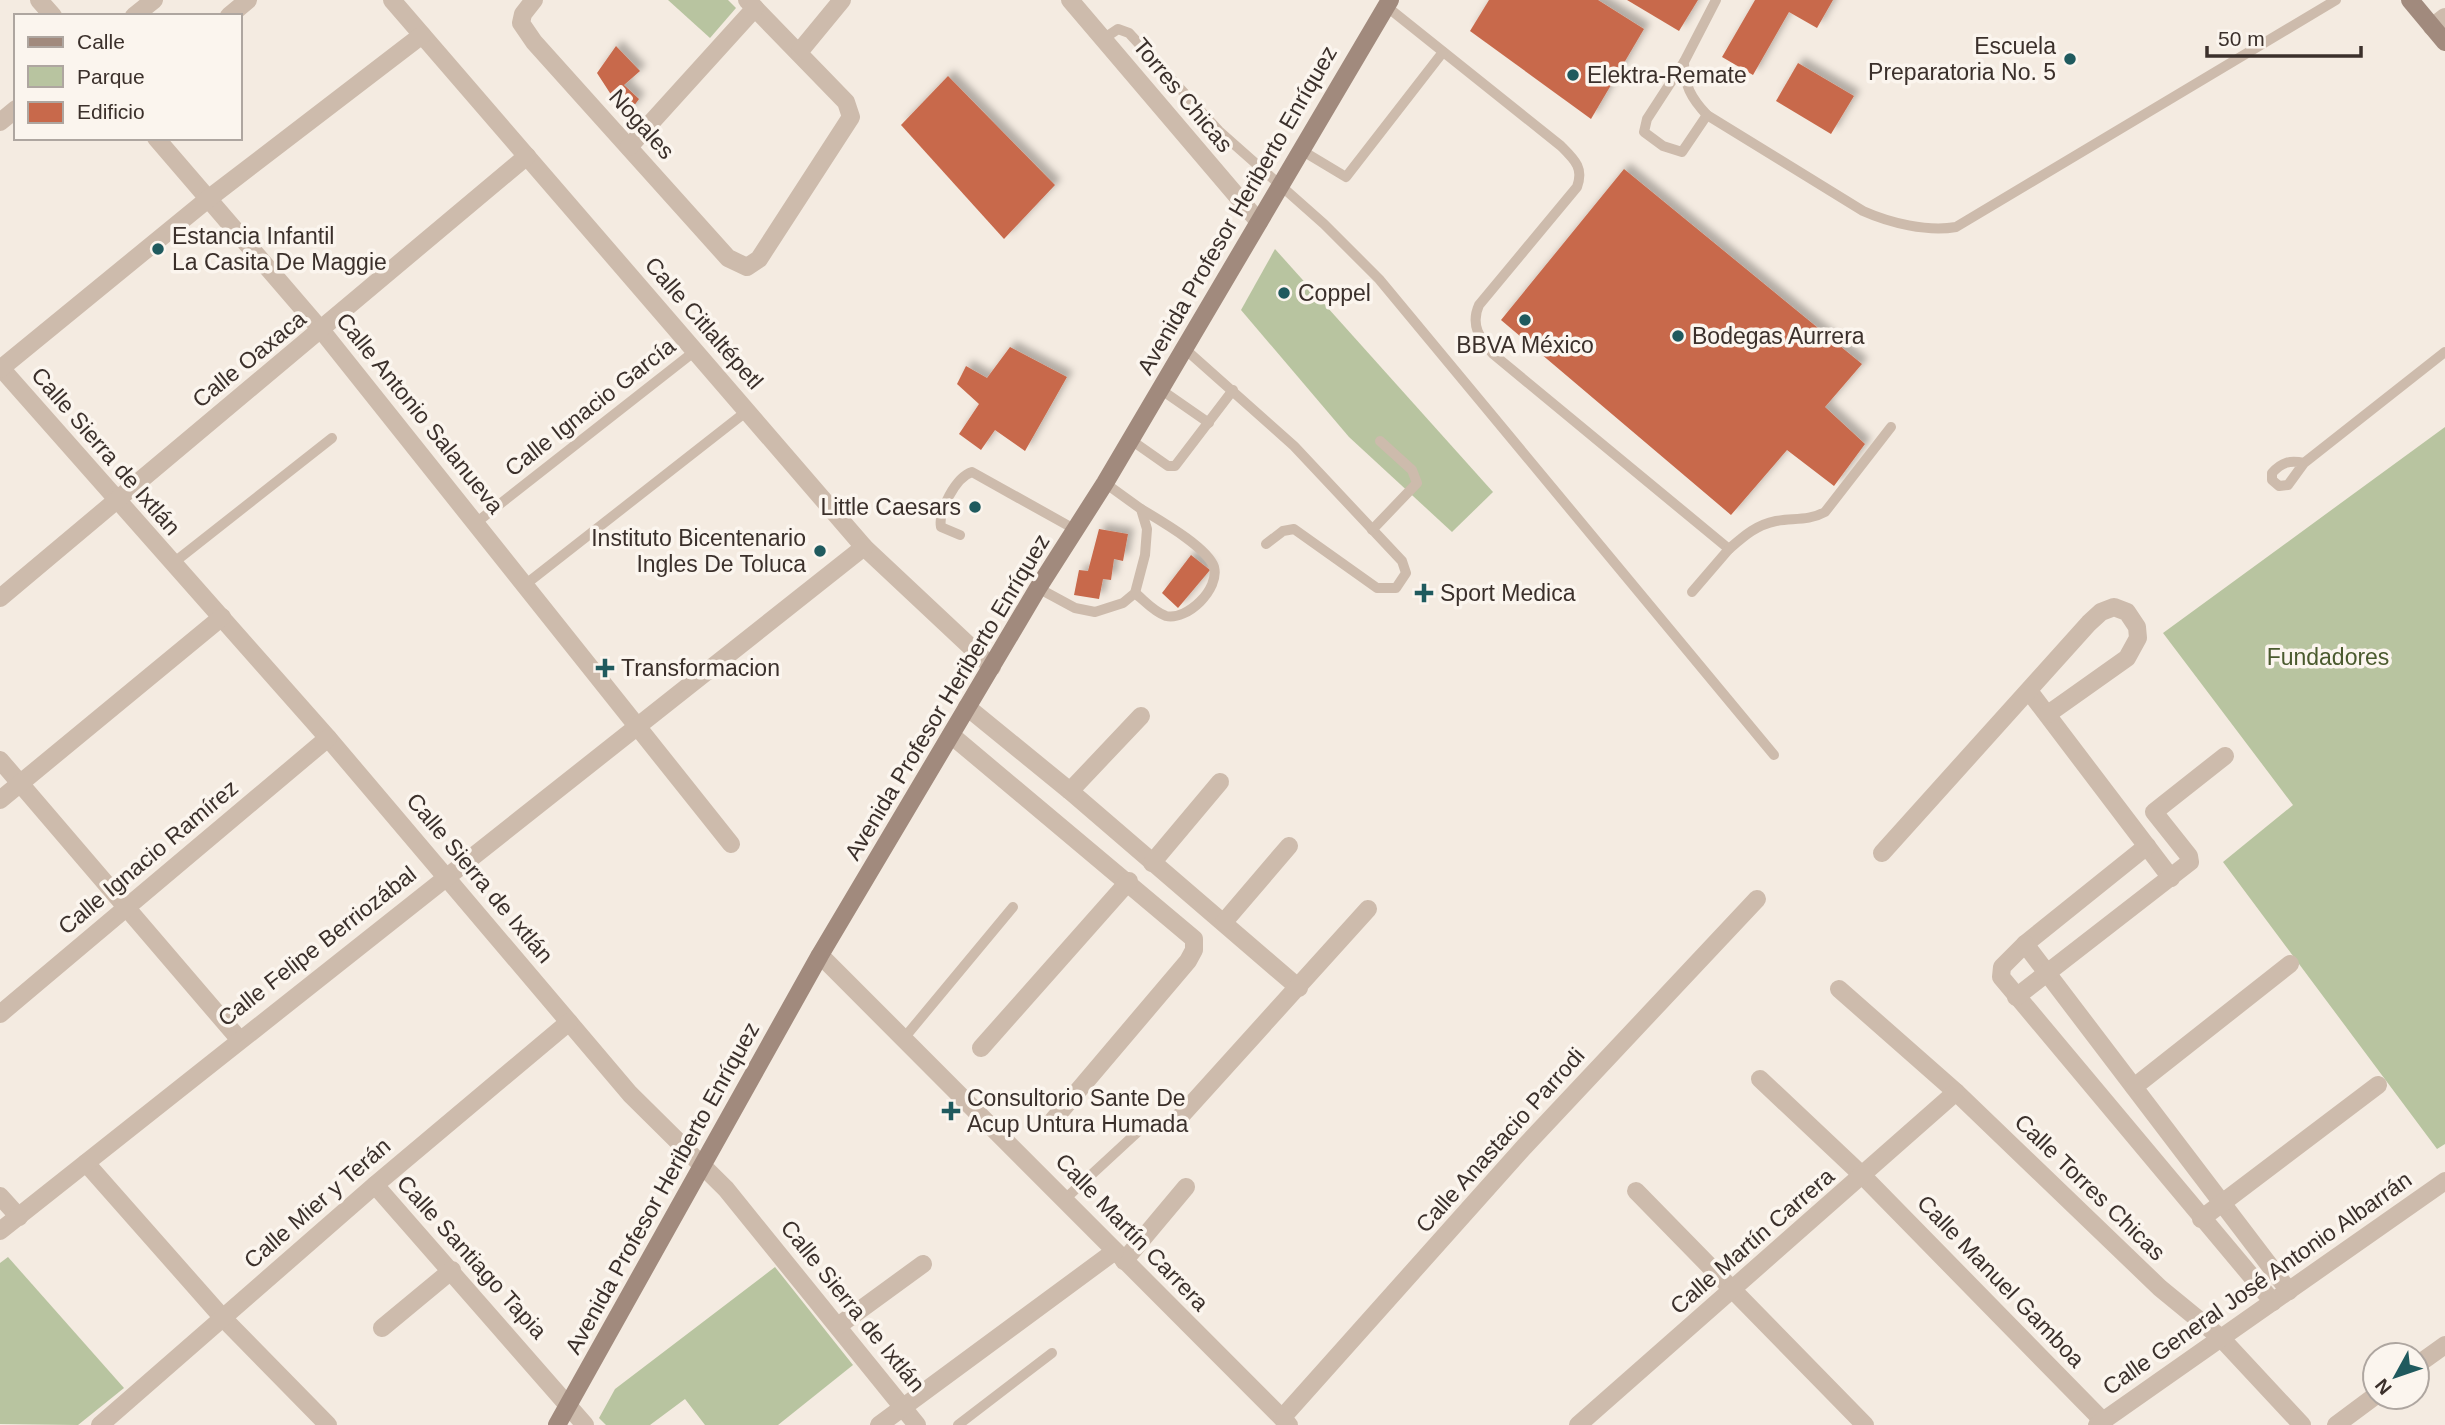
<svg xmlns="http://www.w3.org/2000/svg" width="2445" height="1425" font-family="Arial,sans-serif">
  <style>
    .green { fill: #b8c4a0 }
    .building { fill: #c8694b; filter: url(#shadow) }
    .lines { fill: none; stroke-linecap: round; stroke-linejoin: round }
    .service { stroke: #cdbbac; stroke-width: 10 }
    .minor { stroke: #cdbbac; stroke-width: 18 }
    .tertiary { stroke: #cdbbac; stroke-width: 18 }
    .secondary { stroke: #a18a7d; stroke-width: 18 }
    .poi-dot { fill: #1f5a5e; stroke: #fbf5ee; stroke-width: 2.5 }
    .labels { text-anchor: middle; stroke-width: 7; stroke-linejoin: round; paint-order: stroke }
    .poi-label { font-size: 23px; fill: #3b302b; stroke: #fbf5ee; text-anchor: start }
    .street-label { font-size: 23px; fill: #3b302b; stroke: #fbf5ee }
    .park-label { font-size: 23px; fill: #4a5a2e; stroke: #fbf5ee }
  </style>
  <defs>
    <filter id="shadow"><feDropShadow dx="6" dy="-6" stdDeviation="3.5" flood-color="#0004"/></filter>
  </defs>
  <rect width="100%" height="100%" fill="#f4ebe1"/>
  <g class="green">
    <polygon points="668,0 728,0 736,8 710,38"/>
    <polygon points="1275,249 1493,492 1452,532 1349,437 1241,310"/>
    <polygon points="2445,427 2445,1144 2437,1149 2223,862 2293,805 2163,633"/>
    <polygon points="8,1257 124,1388 78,1425 0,1424 0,1263"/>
    <polygon points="775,1267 853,1365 778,1425 705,1425 685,1399 650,1425 606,1425 599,1418 615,1389"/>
  </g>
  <g class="building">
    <polygon points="1489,0 1598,0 1644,29 1591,119 1470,31"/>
    <polygon points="1627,0 1698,0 1679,31"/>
    <polygon points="1755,0 1833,0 1817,28 1789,12 1753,75 1722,57"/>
    <polygon points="616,46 640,71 624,85 639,99 628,114 619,107 597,73"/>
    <polygon points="1798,63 1854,96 1831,134 1776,101"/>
    <polygon points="948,76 1055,185 1004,239 901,125"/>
    <polygon points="1624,169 1862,364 1825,407 1865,444 1834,486 1787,450 1731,515 1501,320"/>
    <polygon points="1010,347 1067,377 1025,451 995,430 981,450 959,434 979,404 957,384 966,366 987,378"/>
    <polygon points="1099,529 1128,534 1123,561 1114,559 1111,580 1103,579 1099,599 1074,595 1079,570 1088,571"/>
    <polygon points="1191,555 1210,570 1178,608 1162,593"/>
  </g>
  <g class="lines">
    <g class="service">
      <path d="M1386,6L1561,146C1575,160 1584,168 1577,187L1479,305C1470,325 1480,339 1493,354L1729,549L1692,592"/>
      <polyline points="1103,39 1118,29 1129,33 1219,131 1324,224 1379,279 1774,755"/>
      <path d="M1684,62C1684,85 1691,98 1707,115L1863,211C1890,223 1927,232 1956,227L2336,0"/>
      <polyline points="1707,115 1682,152 1663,146 1644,132 1647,119 1684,62 1716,0"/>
      <polyline points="1301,150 1346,177 1443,52"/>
      <polyline points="1185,349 1294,446 1402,561 1406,573 1396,588 1377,588 1294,529 1283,531 1266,544"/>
      <polyline points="1160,389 1209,423"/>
      <polyline points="1131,440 1168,466 1175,466 1233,390"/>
      <path d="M2304,463C2290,460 2282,462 2272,473V480L2279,486L2288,485L2304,463L2445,352"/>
      <polyline points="477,522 695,351"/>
      <polyline points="1372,530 1417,483 1412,470 1380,441"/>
      <path d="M960,535L941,527C938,511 956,477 972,472L1076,530"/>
      <path d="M1729,549C1744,536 1756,525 1776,521C1793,518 1809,521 1825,512L1891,427"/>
      <polyline points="172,564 332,438"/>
      <polyline points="526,584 747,411"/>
      <polyline points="1038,588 1075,608 1095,612 1123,603 1135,593 1145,555 1147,529 1141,509 1105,483"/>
      <path d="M1135,593C1145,601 1154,612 1166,616C1187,621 1220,589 1214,567C1207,547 1159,520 1141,509"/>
      <polyline points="905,1037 1013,907"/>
      <polyline points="1065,1199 1143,1127"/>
      <polyline points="958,1425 1052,1353"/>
    </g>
    <g class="minor">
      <polyline points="39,0 53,16"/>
      <polyline points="392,0 864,547 992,667"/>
      <polyline points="534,0 523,14 521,23 534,42 728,258 747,267 759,259 851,117 846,102 747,0"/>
      <polyline points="1070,0 1259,222"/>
      <polyline points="134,16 154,0"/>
      <polyline points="229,16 248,0"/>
      <polyline points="2432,27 2445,17"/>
      <polyline points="800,51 842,0"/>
      <polyline points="0,122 16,109"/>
      <polyline points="156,138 322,331 731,844"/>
      <polyline points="629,147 755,8"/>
      <polyline points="0,367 328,738 630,1094 726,1189 917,1425"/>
      <polyline points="0,369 208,199 422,35"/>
      <polyline points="0,598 527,156"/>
      <polyline points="2029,691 2171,878"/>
      <polyline points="967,707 1070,791 1299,988"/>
      <polyline points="951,735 1194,939 1194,950 1188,961 1049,1125"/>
      <polyline points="0,760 239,1039"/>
      <polyline points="1070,791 1141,716"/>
      <polyline points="0,800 222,617"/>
      <polyline points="2147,846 2025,944 2002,967 2001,977 2273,1302"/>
      <polyline points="1882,853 2089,623 2101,612 2114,607 2127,612 2137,627 2138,638 2127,658 2048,714"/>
      <polyline points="1152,863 1220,782"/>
      <polyline points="1224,922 1289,846"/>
      <polyline points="2025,944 2289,1291"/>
      <polyline points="820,955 1289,1425"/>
      <polyline points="1839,989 1956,1092 2160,1288 2221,1338 2302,1425"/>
      <polyline points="2016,997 2190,862 2189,856 2154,812 2225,756"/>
      <polyline points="0,1014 328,738"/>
      <polyline points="981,1048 1129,881"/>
      <polyline points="1760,1079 1863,1176 2103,1421"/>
      <polyline points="2134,1087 2290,964"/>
      <polyline points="1180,1117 1368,909"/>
      <polyline points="86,1163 222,1317 328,1425"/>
      <polyline points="375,1185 585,1425"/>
      <polyline points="1636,1191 1865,1425"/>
      <polyline points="0,1196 19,1217"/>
      <polyline points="2201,1219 2378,1085"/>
      <polyline points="0,1231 864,547"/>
      <polyline points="1124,1261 1186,1187"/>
      <polyline points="838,1326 923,1264"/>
      <polyline points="382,1328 452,1270"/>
      <polyline points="2417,1365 2445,1345"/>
      <polyline points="1282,1418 1524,1147 1757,899"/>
      <polyline points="100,1425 375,1185 569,1022"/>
      <polyline points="879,1425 1115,1251"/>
      <polyline points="1578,1425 1956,1092"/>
      <polyline points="2336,1425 2375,1396"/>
    </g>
    <polyline class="tertiary" points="2097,1425 2445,1181"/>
    <g class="secondary">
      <polyline points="2410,0 2445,42"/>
      <polyline points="557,1425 820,955 1038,588 1105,483 1390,0"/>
    </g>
  </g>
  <g class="poi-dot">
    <circle cx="2070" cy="59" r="7"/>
    <circle cx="1573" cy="75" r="7"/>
    <circle cx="158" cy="249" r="7"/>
    <circle cx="1284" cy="293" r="7"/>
    <circle cx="1525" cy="320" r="7"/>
    <circle cx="1678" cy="336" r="7"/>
    <circle cx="975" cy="507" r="7"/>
    <circle cx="820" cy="551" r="7"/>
    <path d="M1420.5 582.5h7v7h7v7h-7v7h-7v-7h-7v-7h7z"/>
    <path d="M601.5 657.5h7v7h7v7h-7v7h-7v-7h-7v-7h7z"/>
    <path d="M947.5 1100.5h7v7h7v7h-7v7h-7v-7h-7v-7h7z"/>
  </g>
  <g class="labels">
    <g class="poi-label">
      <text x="2056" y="54" text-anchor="end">Escuela<tspan x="2056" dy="26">Preparatoria No. 5</tspan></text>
      <text x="1587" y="83">Elektra-Remate</text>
      <text x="172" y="244">Estancia Infantil<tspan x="172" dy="26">La Casita De Maggie</tspan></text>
      <text x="1298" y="301">Coppel</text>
      <text x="1692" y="344">Bodegas Aurrera</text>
      <text x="1525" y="353" text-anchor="middle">BBVA México</text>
      <text x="961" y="515" text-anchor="end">Little Caesars</text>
      <text x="806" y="546" text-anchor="end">Instituto Bicentenario<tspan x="806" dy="26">Ingles De Toluca</tspan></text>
      <text x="1440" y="601">Sport Medica</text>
      <text x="621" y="676">Transformacion</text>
      <text x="967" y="1106">Consultorio Sante De<tspan x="967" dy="26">Acup Untura Humada</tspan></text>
    </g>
    <g class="street-label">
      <text transform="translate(1183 95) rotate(50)" y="8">Torres Chicas</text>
      <text transform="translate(642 124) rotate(48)" y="8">Nogales</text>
      <text transform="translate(1237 210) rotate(-60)" y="8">Avenida Profesor Heriberto Enríquez</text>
      <text transform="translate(704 323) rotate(49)" y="8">Calle Citlaltépetl</text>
      <text transform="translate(249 359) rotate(-39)" y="8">Calle Oaxaca</text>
      <text transform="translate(590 407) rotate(-38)" y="8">Calle Ignacio García</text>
      <text transform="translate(420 413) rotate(51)" y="8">Calle Antonio Salanueva</text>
      <text transform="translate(106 451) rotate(49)" y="8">Calle Sierra de Ixtlán</text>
      <text transform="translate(947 697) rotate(-59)" y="8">Avenida Profesor Heriberto Enríquez</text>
      <text transform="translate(148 857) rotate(-40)" y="8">Calle Ignacio Ramírez</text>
      <text transform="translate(480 878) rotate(50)" y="8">Calle Sierra de Ixtlán</text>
      <text transform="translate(317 946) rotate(-38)" y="8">Calle Felipe Berriozábal</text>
      <text transform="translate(1500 1140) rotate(-48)" y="8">Calle Anastacio Parrodi</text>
      <text transform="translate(2090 1187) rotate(44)" y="8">Calle Torres Chicas</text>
      <text transform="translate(662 1188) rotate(-61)" y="8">Avenida Profesor Heriberto Enríquez</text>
      <text transform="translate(317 1203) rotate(-41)" y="8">Calle Mier y Terán</text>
      <text transform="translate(1132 1232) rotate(46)" y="8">Calle Martín Carrera</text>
      <text transform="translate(1752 1241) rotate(-41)" y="8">Calle Martín Carrera</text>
      <text transform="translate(472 1257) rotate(48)" y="8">Calle Santiago Tapia</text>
      <text transform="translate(2001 1281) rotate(46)" y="8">Calle Manuel Gamboa</text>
      <text transform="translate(2257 1283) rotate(-35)" y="8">Calle General José Antonio Albarrán</text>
      <text transform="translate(853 1306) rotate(51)" y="8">Calle Sierra de Ixtlán</text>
    </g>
    <g class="park-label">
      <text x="2328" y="665">Fundadores</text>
    </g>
  </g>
  <rect x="14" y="14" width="228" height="126" fill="#fbf5ee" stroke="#aea6a0" stroke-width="2"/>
  <rect x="28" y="37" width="35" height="10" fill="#a18a7d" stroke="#aea6a0" stroke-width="2"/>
  <text x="77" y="49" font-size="21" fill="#3b302b">Calle</text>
  <rect x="28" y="66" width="35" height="21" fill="#b8c4a0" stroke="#aea6a0" stroke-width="2"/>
  <text x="77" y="84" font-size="21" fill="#3b302b">Parque</text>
  <rect x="28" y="102" width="35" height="21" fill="#c8694b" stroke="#aea6a0" stroke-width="2"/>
  <text x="77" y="119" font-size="21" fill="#3b302b">Edificio</text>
  <g transform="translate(2396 1376) rotate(230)"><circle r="33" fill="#fbf5ee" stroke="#aea6a0" stroke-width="2"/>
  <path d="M0-5L12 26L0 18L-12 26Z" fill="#1f5a5e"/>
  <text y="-10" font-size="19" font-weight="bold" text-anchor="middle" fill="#3b302b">N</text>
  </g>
  <path d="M2207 46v10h154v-10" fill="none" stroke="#3b302b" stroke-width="3.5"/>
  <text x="2218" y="46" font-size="21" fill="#3b302b" stroke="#fbf5ee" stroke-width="5" paint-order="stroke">50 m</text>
</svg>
